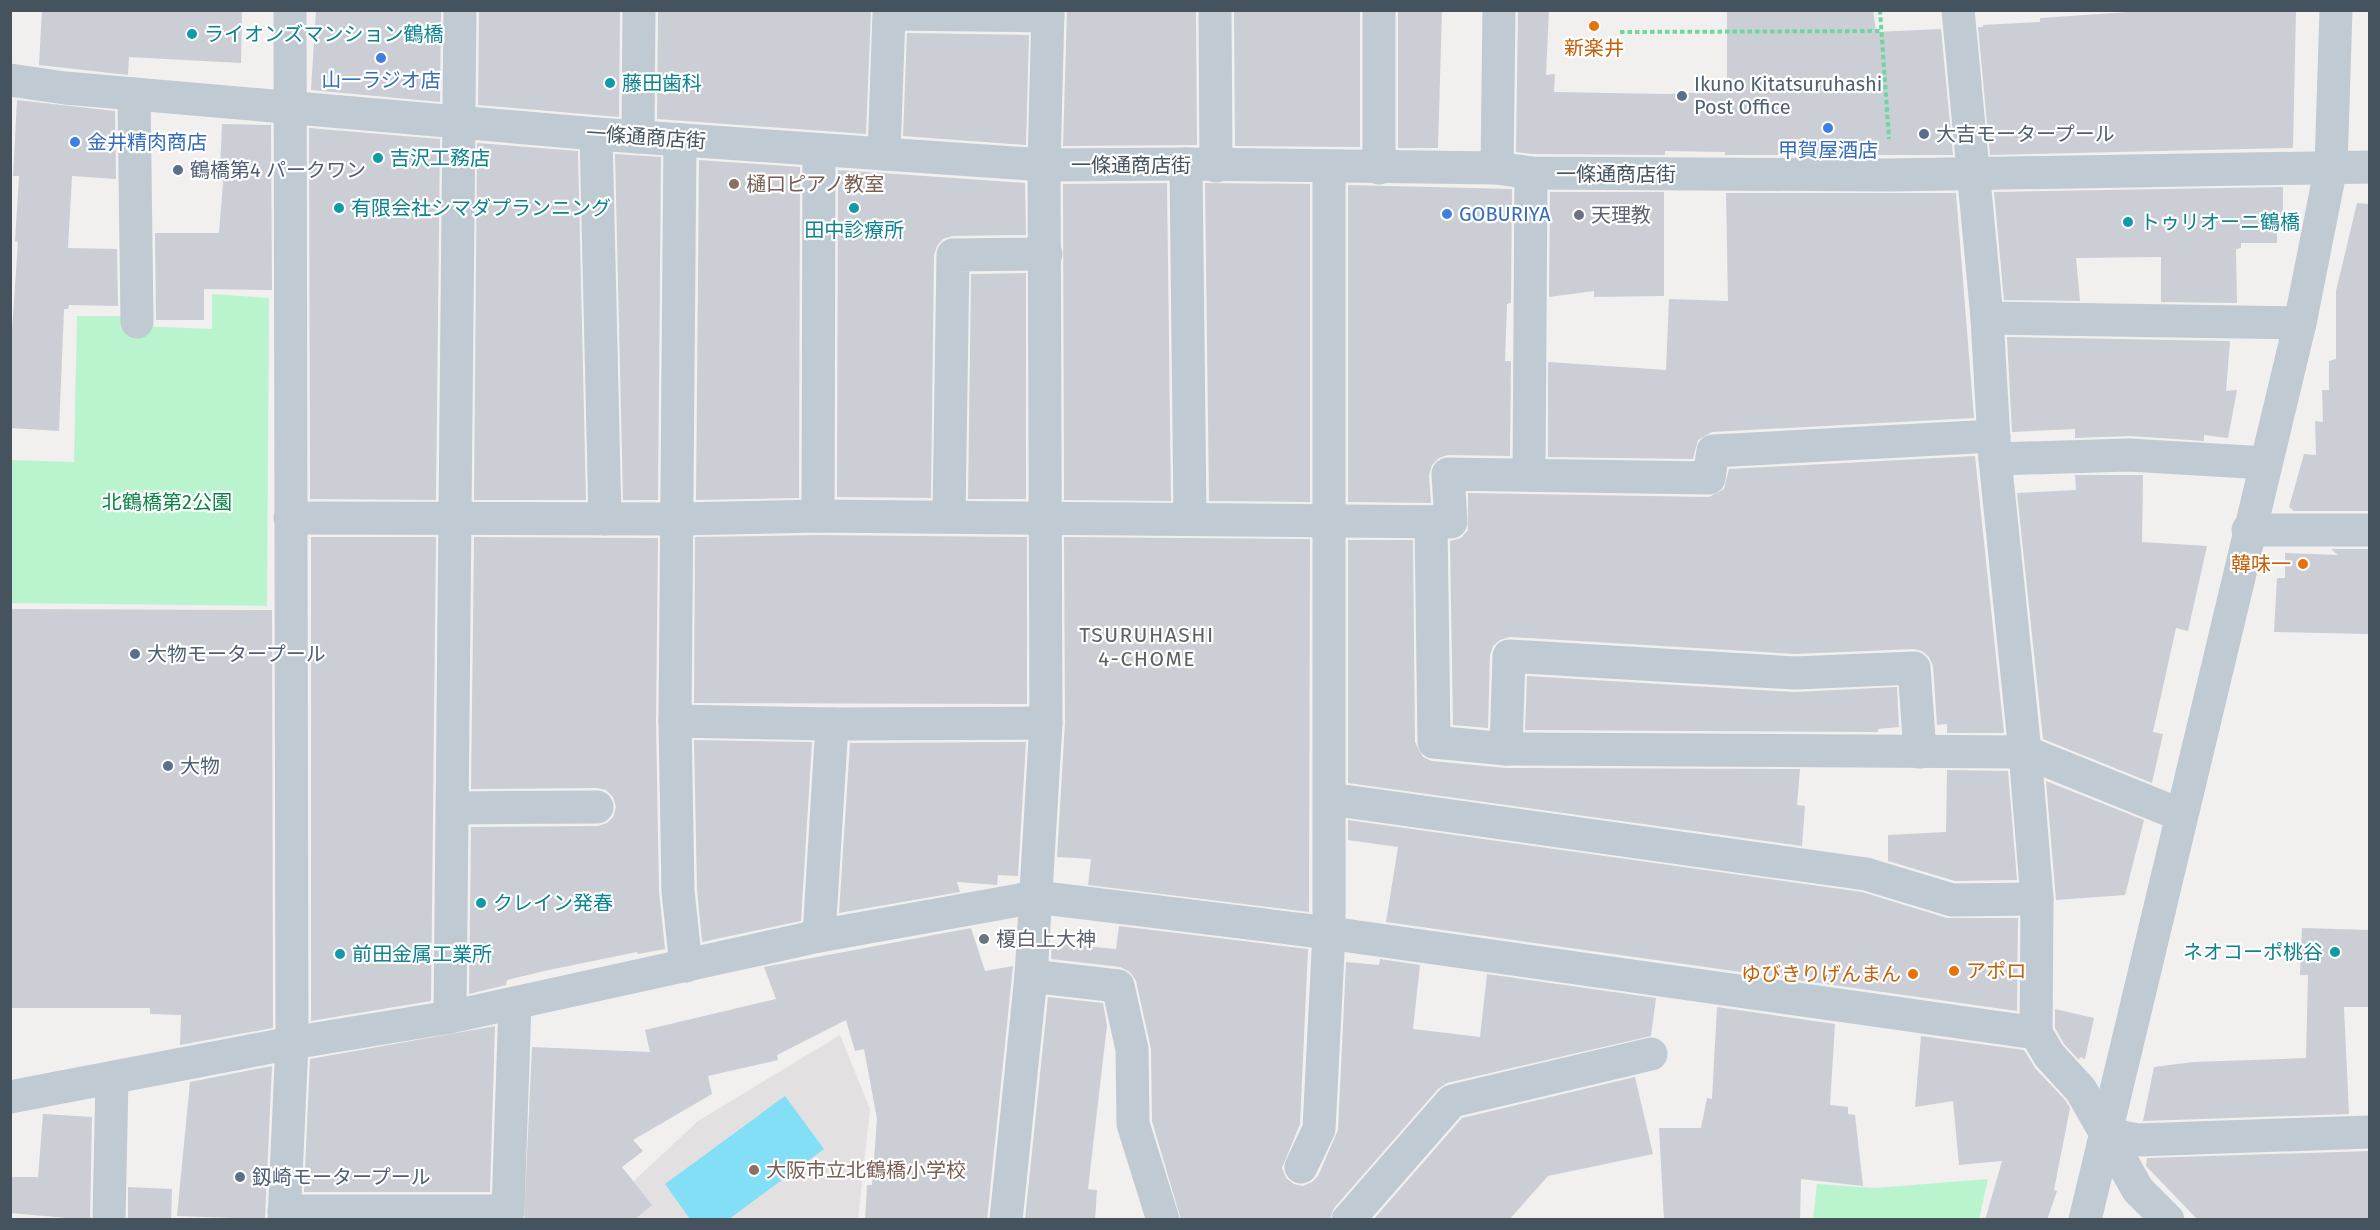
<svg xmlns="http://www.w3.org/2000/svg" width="2380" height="1230" font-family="'Fira Sans','Noto Sans JP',sans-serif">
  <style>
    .education { fill: #e3e0e1 }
    .green { fill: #b9f4cf }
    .water { fill: #82dff6 }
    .building { fill: #cbced5 }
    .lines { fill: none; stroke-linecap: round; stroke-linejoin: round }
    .path { stroke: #6ed6a1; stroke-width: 4; stroke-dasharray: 4.5 3; stroke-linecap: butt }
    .minor { stroke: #bfcad3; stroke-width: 33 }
    .food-dot { fill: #e8710a; stroke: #fff; stroke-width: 2 }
    .culture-dot { fill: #0f9aa8; stroke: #fff; stroke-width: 2 }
    .shop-dot { fill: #3f7fe0; stroke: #fff; stroke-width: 2 }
    .service-dot { fill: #5c6f8a; stroke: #fff; stroke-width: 2 }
    .education-dot { fill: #8d6e63; stroke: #fff; stroke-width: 2 }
    .worship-dot { fill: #6b7280; stroke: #fff; stroke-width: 2 }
    .labels { text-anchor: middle; stroke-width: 4.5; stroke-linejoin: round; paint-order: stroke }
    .culture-label { font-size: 20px; fill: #0d838f; stroke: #fff; text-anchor: start }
    .food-label { font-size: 20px; fill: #c56008; stroke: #fff; text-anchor: end }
    .shop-label { font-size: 20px; fill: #366cbe; stroke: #fff }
    .service-label { font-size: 20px; fill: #4e5e75; stroke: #fff; text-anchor: start }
    .street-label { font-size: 20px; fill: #45535f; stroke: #fff }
    .education-label { font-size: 20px; fill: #785e54; stroke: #fff; text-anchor: start }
    .worship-label { font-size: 20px; fill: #5b616d; stroke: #fff; text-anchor: start }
    .park-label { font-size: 20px; fill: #0d8347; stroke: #fff }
    .neighbourhood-label { font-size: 21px; letter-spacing: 1.5px; fill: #5b6065; stroke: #fff }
  </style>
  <rect width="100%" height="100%" fill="#f2efef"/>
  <polygon class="education" points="840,1035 870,1109 858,1219 592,1220 698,1121"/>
  <g class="green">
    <polygon points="212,294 269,298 267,606 11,603 11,460 74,462 77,316 139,316 140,326 212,329"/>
    <polygon points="1988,1179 1979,1219 1813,1219 1817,1184 1875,1188"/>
  </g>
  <polygon class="water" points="785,1096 824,1149 729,1219 690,1219 665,1184"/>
  <g class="building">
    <polygon points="42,10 242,10 241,63 129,57 128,75 39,65"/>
    <polygon points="316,10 441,10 440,102 311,90"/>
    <polygon points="479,10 620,10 619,117 478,105"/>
    <polygon points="658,10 871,10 866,134 657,119"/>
    <polygon points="1067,10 1196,10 1197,145 1063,146"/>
    <polygon points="1234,10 1360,10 1360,147 1235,146"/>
    <polygon points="1398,10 1442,10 1438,148 1398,148"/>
    <polygon points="1518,10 1549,10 1546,75 1555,74 1554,92 1667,94 1727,91 1727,10 1873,10 1876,32 1941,29 1953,155 1725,155 1725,152 1665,151 1665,155 1532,154 1516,152"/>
    <polygon points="2158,10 2296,10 2293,148 1990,155 1978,27 1983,27 1983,25 2040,22 2040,18"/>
    <polygon points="907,33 1029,35 1026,145 903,136"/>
    <polygon points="17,100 115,111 116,179 72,176 68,248 117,249 118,306 69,305 68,309 64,309 59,431 10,428 10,360 18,242 15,241 19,176 13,176"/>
    <polygon points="222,124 271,125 272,290 204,289 204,320 156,320 155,233 219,233 224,170 220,170"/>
    <polygon points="309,128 440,139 436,500 310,499"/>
    <polygon points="477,143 578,151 586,500 474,500"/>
    <polygon points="615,154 661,157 658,500 623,500"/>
    <polygon points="699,160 800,167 799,498 696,500"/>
    <polygon points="838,170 1025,183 1026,235 953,236 943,239 937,246 934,255 931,498 837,497"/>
    <polygon points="1167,183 1171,501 1064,500 1063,184"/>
    <polygon points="1205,183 1310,184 1310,502 1209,501"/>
    <polygon points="1348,185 1512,189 1511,303 1507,304 1505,361 1511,361 1510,456 1448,455 1439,458 1432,465 1429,475 1431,503 1348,502"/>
    <polygon points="2283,187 2283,222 2277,222 2277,243 2241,243 2241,248 2236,249 2237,303 2161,302 2161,257 2076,258 2080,301 2004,300 1994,192"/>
    <polygon points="1550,192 1664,192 1664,296 1594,297 1594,291 1549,297"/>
    <polygon points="1726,193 1956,193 1974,418 1712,432 1698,440 1693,459 1548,457 1548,362 1666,370 1669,299 1728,301"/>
    <polygon points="2357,203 2370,204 2370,511 2294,511 2289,507 2304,454 2316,455 2315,421 2323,422 2322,390 2329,390 2329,361 2336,359 2336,291"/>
    <polygon points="1026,273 1026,499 968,499 971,274"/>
    <polygon points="2007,337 2230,341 2226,391 2237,390 2228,438 2204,435 2204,441 2130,436 2075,438 2075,429 2012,432"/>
    <polygon points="1975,456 2004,733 1947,733 1947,724 1937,725 1933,666 1929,657 1922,651 1914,649 1795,654 1510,637 1500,640 1493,646 1490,655 1488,728 1453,725 1450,541 1461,538 1468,530 1468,493 1709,497 1724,489 1729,469"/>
    <polygon points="2075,475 2143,475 2142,542 2207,546 2188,631 2176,628 2153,732 2163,734 2152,783 2043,739 2017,493 2076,490"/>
    <polygon points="818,535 1027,537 1027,704 694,703 695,537"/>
    <polygon points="311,537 436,537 431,1001 311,1021"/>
    <polygon points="474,537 658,538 656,721 659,891 665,949 638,954 637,952 544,971 507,980 506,985 469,994 471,827 598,826 607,823 613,817 616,807 613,797 606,790 597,788 471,789"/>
    <polygon points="1064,537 1310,539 1309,912 1088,885 1091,859 1057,857 1065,723"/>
    <polygon points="1348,540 1413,540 1415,742 1423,757 1432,761 1506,768 1800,769 1797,805 1805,806 1802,846 1348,783"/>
    <polygon points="2331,549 2370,549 2369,634 2274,632 2277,578 2285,578 2285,553 2338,555"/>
    <polygon points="10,609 272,610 273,1028 180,1045 181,1015 150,1014 150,1008 10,1008"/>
    <polygon points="1527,676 1794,692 1897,687 1899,727 1878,729 1878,732 1525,730"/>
    <polygon points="694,740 812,742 801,921 702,942 697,890"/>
    <polygon points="1026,742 1018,876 998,875 997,885 957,882 960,892 839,913 850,743"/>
    <polygon points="1947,770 2008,771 2017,880 1955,881 1888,861 1888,835 1946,832"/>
    <polygon points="2046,781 2144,820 2125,895 2056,900"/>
    <polygon points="1348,820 1862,892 1947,918 2018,918 2017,1011 1386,922 1398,847 1348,840"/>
    <polygon points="1119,926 1308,949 1300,1124 1282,1168 1286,1178 1294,1184 1303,1186 1312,1182 1318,1176 1338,1130 1346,962 1379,965 1380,959 1420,965 1413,1029 1480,1037 1487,974 1656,998 1651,1036 1447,1083 1438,1089 1334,1208 1330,1220 1181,1220 1152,1121 1151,1049 1136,981 1130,972 1120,967 1051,959 1052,943 1116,949"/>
    <polygon points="971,928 985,971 1013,966 987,1220 865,1220 867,1185 872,1185 877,1119 864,1049 855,1051 846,1020 777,1055 778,1060 708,1076 712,1094 633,1140 643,1151 622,1167 652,1205 634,1220 524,1220 532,1047 650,1052 645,1030 776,999 764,967"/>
    <polygon points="2302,928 2370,930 2370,1007 2344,1007 2349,1114 2143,1121 2154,1067 2193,1062 2306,1058 2308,975 2300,975"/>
    <polygon points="1048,997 1103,1003 1107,1025 1088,1189 1097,1190 1095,1220 1025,1220"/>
    <polygon points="1717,1007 1835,1024 1830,1105 1848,1107 1848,1114 1855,1115 1863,1186 1801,1179 1800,1220 1664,1220 1659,1128 1701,1128 1707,1098 1712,1099"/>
    <polygon points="2055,1009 2094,1018 2085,1059 2080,1057 2079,1060 2064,1044 2055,1028"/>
    <polygon points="495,1026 490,1192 304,1192 310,1059"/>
    <polygon points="1921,1036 2024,1050 2035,1068 2066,1101 2070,1108 2054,1190 2057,1191 2047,1220 1985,1220 2002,1161 1959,1165 1953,1101 1915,1107"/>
    <polygon points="272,1066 265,1219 177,1216 190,1082"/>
    <polygon points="1635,1077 1653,1154 1548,1176 1509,1220 1373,1220 1462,1118"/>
    <polygon points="43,1114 92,1117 90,1220 10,1213 10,1177 38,1177"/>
    <polygon points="2370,1151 2370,1220 2198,1220 2146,1166 2147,1158"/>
    <polygon points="128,1187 172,1189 171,1220 128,1220"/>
  </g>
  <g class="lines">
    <g class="path">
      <polyline points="1880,10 1889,139"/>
      <polyline points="1620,32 1881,31"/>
    </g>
    <g class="minor">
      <polyline points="1215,10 1216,166"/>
      <polyline points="1379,10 1379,168"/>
      <polyline points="1958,10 1987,318 1995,459 2025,752 2037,899 2036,1033 2049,1055 2081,1090 2138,1190 2168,1220"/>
      <polyline points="10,80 65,88 596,134 1044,165 1186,164 1497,168 1531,173 1891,175 2370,167"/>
      <polyline points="134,94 137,322"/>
      <polyline points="596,134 605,519"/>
      <polyline points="638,137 639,10"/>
      <polyline points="680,140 675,721 678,891 686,966"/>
      <polyline points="884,154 889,14 1048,16"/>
      <polyline points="1186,164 1190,518"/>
      <polyline points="1497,168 1499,10"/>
      <polyline points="1987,318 2300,323"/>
      <polyline points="1995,459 2129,455 2266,463"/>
      <polyline points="1529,474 1531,173"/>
      <polyline points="818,516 819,150"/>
      <polyline points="949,517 953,255 1046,254"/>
      <polyline points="290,518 677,519 818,516 1451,522 1448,474 1709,478 1713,451 1994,436"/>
      <polyline points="1431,522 1434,742 1506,749 2025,752 2181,815"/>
      <polyline points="2248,530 2370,530"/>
      <polyline points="675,721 832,724 1046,723"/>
      <polyline points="1506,749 1509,656 1795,673 1914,668 1920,752"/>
      <polyline points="1330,799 1866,874 1952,900 2037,899"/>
      <polyline points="453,808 597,807"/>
      <polyline points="819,936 832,724"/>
      <polyline points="1031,976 1118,986 1132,1049 1133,1124 1163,1220"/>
      <polyline points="450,1017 460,10"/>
      <polyline points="10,1097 292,1043 450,1017 819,936 1036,897 1329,933 2036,1033"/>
      <polyline points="2107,1134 2137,1140 2370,1132"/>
      <polyline points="1301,1167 1319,1129 1329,933 1329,167"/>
      <polyline points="284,1211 508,1211 515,1003"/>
      <polyline points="109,1220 112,1079"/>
      <polyline points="284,1220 292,1043 290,10"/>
      <polyline points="1006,1220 1031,976 1046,723 1044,165 1048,10"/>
      <polyline points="1348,1220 1452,1101 1651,1054"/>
      <polyline points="2085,1220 2300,323 2331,167 2336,10"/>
    </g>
  </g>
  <g class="food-dot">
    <circle cx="1594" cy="26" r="6"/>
    <circle cx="2303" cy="564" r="6"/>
    <circle cx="1954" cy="971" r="6"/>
    <circle cx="1913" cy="974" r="6"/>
  </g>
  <g class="culture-dot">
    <circle cx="192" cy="34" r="6"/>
    <circle cx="610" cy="83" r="6"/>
    <circle cx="378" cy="158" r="6"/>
    <circle cx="339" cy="208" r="6"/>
    <circle cx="854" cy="208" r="6"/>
    <circle cx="2128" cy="222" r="6"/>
    <circle cx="481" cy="903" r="6"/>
    <circle cx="2335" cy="952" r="6"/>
    <circle cx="340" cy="954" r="6"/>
  </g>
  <g class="shop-dot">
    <circle cx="381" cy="58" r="6"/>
    <circle cx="1828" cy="128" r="6"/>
    <circle cx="75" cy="142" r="6"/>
    <circle cx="1447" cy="214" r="6"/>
  </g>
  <g class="service-dot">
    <circle cx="1682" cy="96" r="6"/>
    <circle cx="1924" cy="134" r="6"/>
    <circle cx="178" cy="170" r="6"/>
    <circle cx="135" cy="654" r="6"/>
    <circle cx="168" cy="766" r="6"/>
    <circle cx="240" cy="1177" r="6"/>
  </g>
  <g class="education-dot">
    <circle cx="734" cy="184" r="6"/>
    <circle cx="754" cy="1170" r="6"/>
  </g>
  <g class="worship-dot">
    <circle cx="1579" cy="215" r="6"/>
    <circle cx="984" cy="939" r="6"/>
  </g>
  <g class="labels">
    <g class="culture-label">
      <text x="204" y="41">ライオンズマンション鶴橋</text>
      <text x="622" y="90">藤田歯科</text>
      <text x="390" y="165">吉沢工務店</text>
      <text x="351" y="215">有限会社シマダプランニング</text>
      <text x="2140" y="229">トゥリオーニ鶴橋</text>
      <text x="854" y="237" text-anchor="middle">田中診療所</text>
      <text x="493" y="910">クレイン発春</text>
      <text x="2323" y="959" text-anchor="end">ネオコーポ桃谷</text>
      <text x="352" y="961">前田金属工業所</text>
    </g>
    <g class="food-label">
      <text x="1594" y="55" text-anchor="middle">新楽井</text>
      <text x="2291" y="571">韓味一</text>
      <text x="1966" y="978" text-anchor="start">アポロ</text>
      <text x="1901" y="981">ゆびきりげんまん</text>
    </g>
    <g class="shop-label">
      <text x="381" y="87">山一ラジオ店</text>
      <text x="87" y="149" text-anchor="start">金井精肉商店</text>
      <text x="1828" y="157">甲賀屋酒店</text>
      <text x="1459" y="221" text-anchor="start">GOBURIYA</text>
    </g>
    <g class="service-label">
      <text x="1694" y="91">Ikuno Kitatsuruhashi<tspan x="1694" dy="23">Post Office</tspan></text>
      <text x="1936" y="141">大吉モータープール</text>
      <text x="190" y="177">鶴橋第4 パークワン</text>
      <text x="147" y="661">大物モータープール</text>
      <text x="180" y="773">大物</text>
      <text x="252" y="1184">釼崎モータープール</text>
    </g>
    <g class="street-label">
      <text transform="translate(646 137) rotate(4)" y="7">一條通商店街</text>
      <text x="1131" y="172">一條通商店街</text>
      <text x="1616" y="181">一條通商店街</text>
    </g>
    <g class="education-label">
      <text x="746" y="191">樋口ピアノ教室</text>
      <text x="766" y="1177">大阪市立北鶴橋小学校</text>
    </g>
    <g class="worship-label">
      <text x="1591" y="222">天理教</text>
      <text x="996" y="946">榎白上大神</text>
    </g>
    <g class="park-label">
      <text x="167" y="509">北鶴橋第2公園</text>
    </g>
    <g class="neighbourhood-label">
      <text x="1147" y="642">TSURUHASHI<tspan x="1147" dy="24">4-CHOME</tspan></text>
    </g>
  </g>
  <rect width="2380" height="1230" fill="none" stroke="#45535f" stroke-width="24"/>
</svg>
